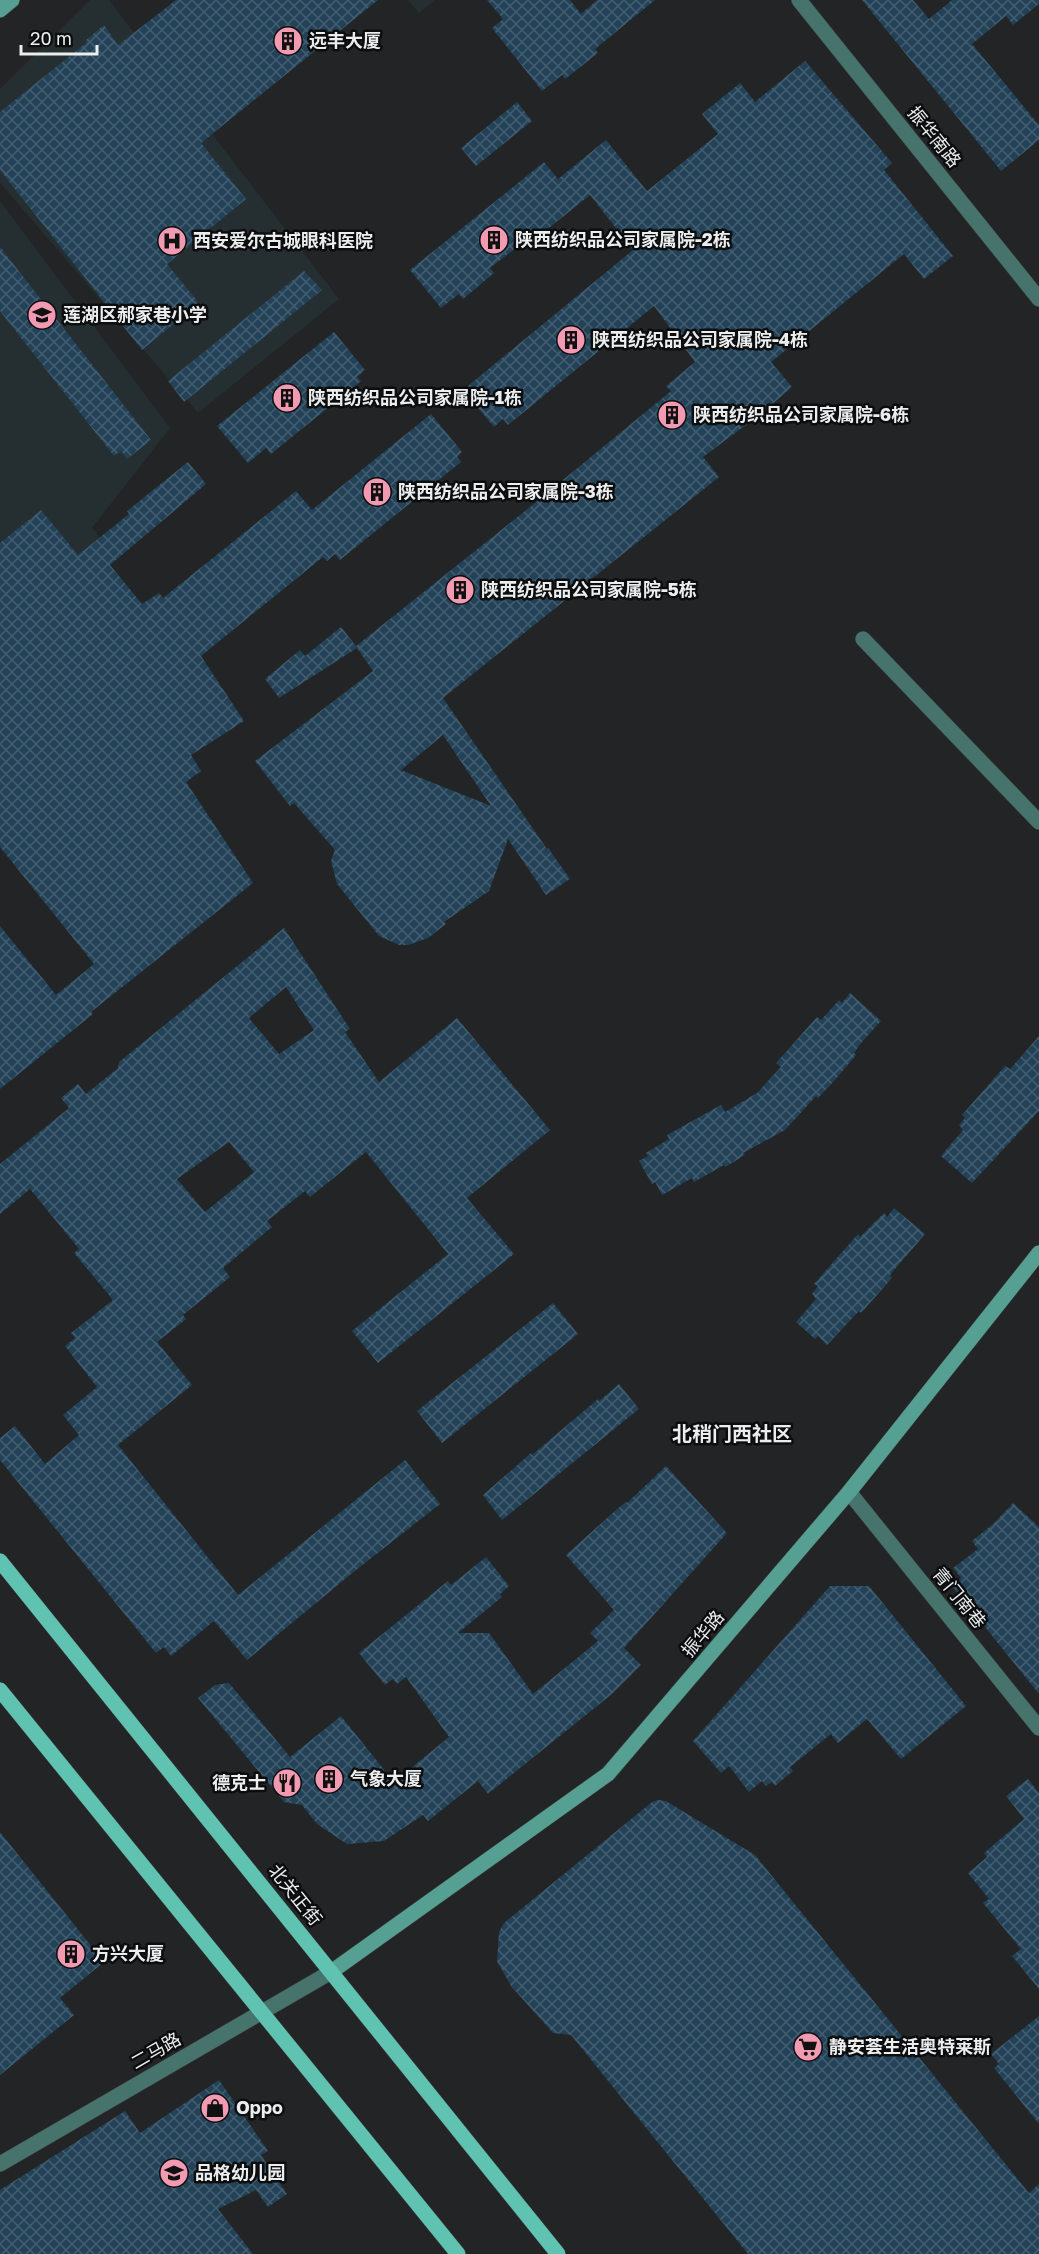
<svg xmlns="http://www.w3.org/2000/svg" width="1039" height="2254" font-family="'Golos Text','Noto Sans SC',sans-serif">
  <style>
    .built { fill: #252f31 }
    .building { fill: url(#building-cross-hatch); fill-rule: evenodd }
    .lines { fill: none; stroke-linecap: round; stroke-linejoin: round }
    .street-casing { stroke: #3e4041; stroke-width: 16 }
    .secondary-casing { stroke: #3e4041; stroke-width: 16 }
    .primary-casing { stroke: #3e4041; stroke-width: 16 }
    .street { stroke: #46736b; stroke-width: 15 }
    .secondary { stroke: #56a093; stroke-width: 15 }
    .primary { stroke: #60c3b2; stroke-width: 15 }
    .labels { text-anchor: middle; stroke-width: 5; stroke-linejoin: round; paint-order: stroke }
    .poi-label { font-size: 18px; font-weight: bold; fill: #eceeee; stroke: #0c0d0e; text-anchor: start }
    .street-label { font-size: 18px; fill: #eceeee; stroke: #0c0d0e }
    .neighbourhood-label { font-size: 20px; font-weight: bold; fill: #eceeee; stroke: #0c0d0e }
  </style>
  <defs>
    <pattern id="building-cross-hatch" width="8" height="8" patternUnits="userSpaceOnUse" patternTransform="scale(1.5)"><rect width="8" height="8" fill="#234258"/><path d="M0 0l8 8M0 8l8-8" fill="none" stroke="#435e70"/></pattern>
  </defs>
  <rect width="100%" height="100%" fill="#222425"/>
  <g class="built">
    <polygon points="90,0 109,0 339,299 198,413 0,183 0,89"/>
    <polygon points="408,0 435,0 419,13"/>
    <polygon points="0,201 170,428 92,528 114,554 0,649"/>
  </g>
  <g class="building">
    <polygon points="176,0 378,0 201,143 246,199 167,264 199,303 142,350 0,170 0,112 86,43 86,40 104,25 118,45"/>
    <polygon points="487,0 570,0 581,14 597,0 655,0 595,49 598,53 565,79 562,75 542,91 492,28 503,19"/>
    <polygon points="862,0 913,0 929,19 952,0 1039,0 1039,4 1013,25 1006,16 972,44 1039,125 1039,140 1001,171"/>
    <path d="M805,61L892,163L884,170L953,256L924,279L904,254L771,362L792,387L762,413L703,457L719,477L443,698L547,849L548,848L570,879L546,895L508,839L489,891L444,922L446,924L428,938L408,945H399L379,936L337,884L331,861L335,850L294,803L290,806L255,761L373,671L357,648L279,698L265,679L300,650L305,656L341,627L356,646L535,503L671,391L666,386L695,362L654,306L508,425L503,419L494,427L463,390L633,250L590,195L529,244L526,240L490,268L494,273L463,299L459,294L441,308L410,270L544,162L558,179L606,140L647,191L718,134L702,114L740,83L755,102ZM443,735L491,806L401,770Z"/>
    <polygon points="517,102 532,121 476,166 461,148"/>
    <polygon points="0,247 151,440 127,459 121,451 114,456 0,311"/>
    <polygon points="304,271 322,290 184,402 168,381"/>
    <polygon points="334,332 365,370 357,377 361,381 271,454 266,448 248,463 217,426"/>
    <polygon points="431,414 462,452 457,457 461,462 340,560 335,554 327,561 323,557 201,656 244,721 191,755 201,771 186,782 253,883 91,1012 93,1014 0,1089 0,926 56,995 94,964 0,847 0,543 41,510 78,555 129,514 127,511 188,462 206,484 110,565 142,604 159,593 163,598 296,491 312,510"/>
    <path d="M284,928L350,1029L345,1032L379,1082L457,1018L550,1130L467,1198L514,1254L378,1363L352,1331L448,1254L366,1152L310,1197L305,1191L267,1221L272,1227L223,1268L230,1277L183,1315L186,1319L157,1342L192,1385L118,1445L238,1595L405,1460L440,1504L356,1570L247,1660L214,1621L171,1656L164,1647L156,1653L0,1460V1438L15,1426L45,1464L79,1435L63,1415L97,1387L65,1346L75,1338L71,1333L113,1300L74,1253L79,1249L30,1189L0,1214V1164L69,1108L61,1098L78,1084L86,1094L118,1068L119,1062ZM286,987L314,1030L279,1054L249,1018ZM229,1142L254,1172L205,1212L177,1179Z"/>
    <polygon points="850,993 881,1021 861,1043 854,1053 856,1055 835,1080 818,1098 816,1096 785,1130 743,1153 745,1155 725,1167 724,1165 694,1182 692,1178 662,1195 655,1182 652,1184 639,1161 648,1156 646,1153 669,1139 667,1135 721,1105 725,1112 757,1093 781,1067 776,1063 817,1017 821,1020 839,1000 842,1003"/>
    <polygon points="1039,1036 1039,1111 972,1183 941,1156 963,1130 959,1125 965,1118 962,1115 1005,1066 1010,1069"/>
    <polygon points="894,1208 925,1234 890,1275 892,1278 861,1313 859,1311 827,1345 818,1336 815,1339 796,1322 816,1299 812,1294 818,1286 814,1284 858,1234 860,1237 884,1213 887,1217"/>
    <polygon points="553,1303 578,1334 442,1443 417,1411"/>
    <polygon points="619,1384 639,1409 502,1520 483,1495 531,1453 532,1455 598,1399 599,1401"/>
    <polygon points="666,1466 727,1533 624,1648 641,1665 612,1694 488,1794 478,1781 428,1821 423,1815 384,1841 347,1844 317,1824 302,1805 284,1802 198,1698 215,1685 229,1683 290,1757 341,1716 394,1782 449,1737 406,1677 397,1684 393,1679 385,1685 359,1653 448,1581 451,1585 486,1557 509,1586 500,1594 502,1597 458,1633 489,1633 533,1694 598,1641 590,1633 614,1610 566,1555 616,1510 626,1502 627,1503"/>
    <polygon points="1013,1503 1039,1527 1039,1694 952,1586 961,1578 953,1568 978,1549 972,1541 993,1524"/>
    <polygon points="830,1586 869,1586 966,1706 901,1759 867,1719 838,1743 831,1734 790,1767 793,1771 775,1786 772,1782 766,1786 762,1781 749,1792 729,1766 721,1773 693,1741"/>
    <polygon points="1028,1779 1039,1793 1039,1989 1012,1956 1021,1949 983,1903 989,1899 968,1873 987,1857 984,1853 1024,1819 1006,1796"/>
    <polygon points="658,1800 666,1801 755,1855 1029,2193 1039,2184 1039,2254 748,2254 571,2035 553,2033 511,1986 497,1961 499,1932 504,1923 652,1802"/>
    <polygon points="0,1832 104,1962 60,1998 74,2015 0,2075"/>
    <polygon points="1039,2016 1039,2124 994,2068 999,2064 991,2054"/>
    <polygon points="219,2080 268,2151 261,2155 287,2194 268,2207 256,2190 218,2209 253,2254 0,2254 0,2190 125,2111 140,2133"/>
  </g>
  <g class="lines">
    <g class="street-casing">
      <g id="street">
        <polyline points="799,0 1039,299"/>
        <polyline points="863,639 1039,822"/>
        <polyline points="849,1492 1039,1728"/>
        <polyline points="0,2164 331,1972"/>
      </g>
    </g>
    <g class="secondary-casing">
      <g id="secondary">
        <polyline points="0,10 12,0"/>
        <polyline points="331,1972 608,1774 849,1492 1039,1253"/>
      </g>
    </g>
    <g class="primary-casing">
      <g id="primary">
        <polyline points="0,1561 558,2254"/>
        <polyline points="0,1690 458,2254"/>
      </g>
    </g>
    <use href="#street" class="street"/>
    <use href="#secondary" class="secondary"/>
    <use href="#primary" class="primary"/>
  </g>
  <defs>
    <g id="building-disc" transform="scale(1.5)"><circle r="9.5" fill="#f19ab1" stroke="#0c0d0e"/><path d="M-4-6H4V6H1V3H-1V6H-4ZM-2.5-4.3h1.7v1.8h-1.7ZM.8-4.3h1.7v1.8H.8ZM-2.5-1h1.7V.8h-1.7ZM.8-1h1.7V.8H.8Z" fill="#111"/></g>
    <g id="hospital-disc" transform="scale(1.5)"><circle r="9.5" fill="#f19ab1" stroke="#0c0d0e"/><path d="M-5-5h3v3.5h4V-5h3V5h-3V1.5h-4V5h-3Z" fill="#111"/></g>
    <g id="school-disc" transform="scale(1.5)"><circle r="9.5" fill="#f19ab1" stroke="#0c0d0e"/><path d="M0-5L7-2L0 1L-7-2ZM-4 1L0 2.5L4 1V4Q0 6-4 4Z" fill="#111"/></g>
    <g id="restaurant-disc" transform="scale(1.5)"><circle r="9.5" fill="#f19ab1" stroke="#0c0d0e"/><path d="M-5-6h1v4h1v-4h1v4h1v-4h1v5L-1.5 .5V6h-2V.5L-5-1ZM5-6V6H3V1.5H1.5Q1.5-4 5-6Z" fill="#111"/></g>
    <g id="supermarket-disc" transform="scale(1.5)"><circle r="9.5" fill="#f19ab1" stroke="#0c0d0e"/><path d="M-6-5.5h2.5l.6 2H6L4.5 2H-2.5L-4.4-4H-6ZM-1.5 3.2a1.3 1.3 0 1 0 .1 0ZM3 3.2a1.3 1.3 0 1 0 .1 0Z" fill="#111"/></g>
    <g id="shop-disc" transform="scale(1.5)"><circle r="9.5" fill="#f19ab1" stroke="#0c0d0e"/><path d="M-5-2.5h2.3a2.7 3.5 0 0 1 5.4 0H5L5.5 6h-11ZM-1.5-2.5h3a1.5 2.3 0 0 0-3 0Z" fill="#111"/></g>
  </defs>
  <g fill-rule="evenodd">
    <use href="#building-disc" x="288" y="41"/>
    <use href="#building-disc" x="494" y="240"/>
    <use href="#hospital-disc" x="172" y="241"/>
    <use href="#school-disc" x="42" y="315"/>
    <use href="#building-disc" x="571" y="340"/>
    <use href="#building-disc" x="287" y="398"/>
    <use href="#building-disc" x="672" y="415"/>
    <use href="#building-disc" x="377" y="492"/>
    <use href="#building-disc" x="460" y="590"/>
    <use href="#building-disc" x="329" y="1779"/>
    <use href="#restaurant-disc" x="287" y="1783"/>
    <use href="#building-disc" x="71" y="1954"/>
    <use href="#supermarket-disc" x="808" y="2047"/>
    <use href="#shop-disc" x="215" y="2108"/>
    <use href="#school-disc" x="174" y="2173"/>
  </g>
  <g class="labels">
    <g class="poi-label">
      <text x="309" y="47">远丰大厦</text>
      <text x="515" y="246">陕西纺织品公司家属院-2栋</text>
      <text x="193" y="247">西安爱尔古城眼科医院</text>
      <text x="63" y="321">莲湖区郝家巷小学</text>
      <text x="592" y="346">陕西纺织品公司家属院-4栋</text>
      <text x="308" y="404">陕西纺织品公司家属院-1栋</text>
      <text x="693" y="421">陕西纺织品公司家属院-6栋</text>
      <text x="398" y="498">陕西纺织品公司家属院-3栋</text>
      <text x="481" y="596">陕西纺织品公司家属院-5栋</text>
      <text x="350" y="1785">气象大厦</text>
      <text x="266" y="1789" text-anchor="end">德克士</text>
      <text x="92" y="1960">方兴大厦</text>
      <text x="829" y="2053">静安荟生活奥特莱斯</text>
      <text x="236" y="2114">Oppo</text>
      <text x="195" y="2179">品格幼儿园</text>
    </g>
    <g class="street-label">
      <text transform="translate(934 137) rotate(51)" y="6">振华南路</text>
      <text transform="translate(959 1598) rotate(51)" y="6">青门南巷</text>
      <text transform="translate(703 1634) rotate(-50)" y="6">振华路</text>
      <text transform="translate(295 1895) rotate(51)" y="6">北关正街</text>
      <text transform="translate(156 2051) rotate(-30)" y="6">二马路</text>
    </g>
    <g class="neighbourhood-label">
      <text x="732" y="1441">北稍门西社区</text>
    </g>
  </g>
  <path d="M21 45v9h76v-9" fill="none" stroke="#eceeee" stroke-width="3"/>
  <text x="30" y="45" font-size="18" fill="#eceeee" stroke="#0c0d0e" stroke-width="4.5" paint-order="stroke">20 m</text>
</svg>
